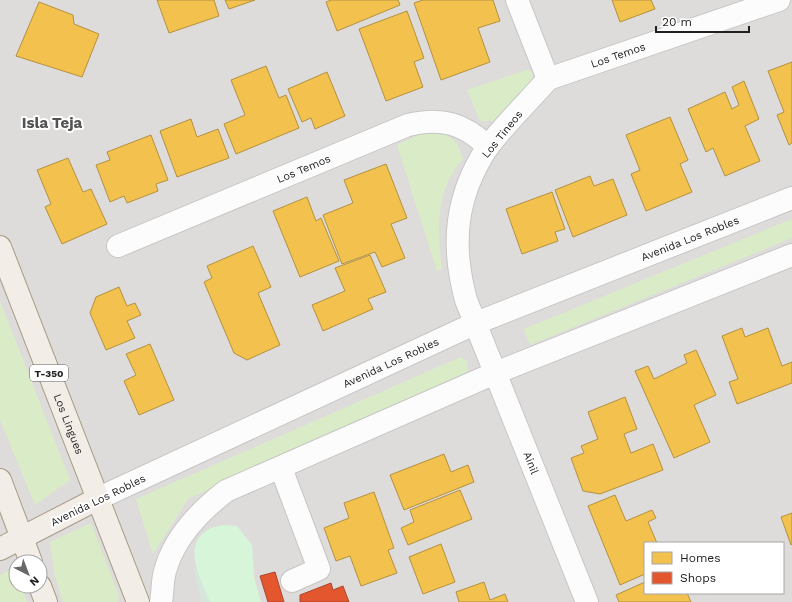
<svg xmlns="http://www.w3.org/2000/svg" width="792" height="602" font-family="'Work Sans',sans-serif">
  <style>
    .residential { fill: #dedcda; fill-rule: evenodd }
    .grass { fill: #daecc7 }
    .wetland { fill: #d7e6dd }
    .park { fill: #d7f5d8 }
    .homes { fill: #f2c14e; stroke: #b39140 }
    .shops { fill: #e4572e; stroke: #a9462a }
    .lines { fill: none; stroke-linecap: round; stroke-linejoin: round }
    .minor-casing { stroke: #c7c6c5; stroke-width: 24 }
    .major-casing { stroke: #a69c85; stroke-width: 24 }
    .minor { stroke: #fdfcfc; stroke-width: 22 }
    .major { stroke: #f2ede6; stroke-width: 22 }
    .labels { text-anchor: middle; stroke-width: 4; stroke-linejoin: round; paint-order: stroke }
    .shield { fill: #fff; stroke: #636363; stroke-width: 1 }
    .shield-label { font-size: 10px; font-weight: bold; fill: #202020 }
    .street-label { font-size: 11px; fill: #202020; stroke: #fff }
    .district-label { font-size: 15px; font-weight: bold; fill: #535353; stroke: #fff }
  </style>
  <rect width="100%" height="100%" fill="#efede9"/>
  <path class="residential" d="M0,0H792V602H0ZM645,543H783V593H645ZM16,562H40V586H16Z"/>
  <g class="grass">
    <polygon points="526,70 533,71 531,86 499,121 480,121 467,90"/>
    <path d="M441,131L457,143L463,159C435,189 437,230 442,269L437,271L397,145L423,133Z"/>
    <polygon points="792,219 792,238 530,345 524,329"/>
    <polygon points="0,301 70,480 35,505 0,420"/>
    <polygon points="461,357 468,362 467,372 188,499 153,554 136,499"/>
    <polygon points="91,523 119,596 118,602 63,602 55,576 50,542"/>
    <polygon points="15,567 16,586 22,586 27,602 0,602 0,575"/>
  </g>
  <polygon class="wetland" points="207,558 235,602 201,602 194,570"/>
  <path class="park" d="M225,525L237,526L252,545L254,577L261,602H210C202,580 181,547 207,530C212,527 219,526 225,525Z"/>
  <g class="homes">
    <polygon points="157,0 214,0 219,16 169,33"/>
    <polygon points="225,0 255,0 229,9"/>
    <polygon points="331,0 398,0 400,5 337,31 326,2"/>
    <polygon points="423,0 493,0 500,21 478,28 490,62 441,80 414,3"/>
    <polygon points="612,0 651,0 655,9 620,22"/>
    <polygon points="39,2 73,15 74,24 99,34 82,77 16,56"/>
    <polygon points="407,11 424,58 414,62 423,87 386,101 359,29"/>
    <polygon points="792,62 792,143 789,145 777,115 784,112 768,71"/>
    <polygon points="266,66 279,98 286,95 299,128 236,154 224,124 245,115 231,80"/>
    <polygon points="327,72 345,116 315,129 311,118 302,122 288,89"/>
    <polygon points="744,81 759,119 745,126 760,161 725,176 713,148 706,152 688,109 725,92 732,109 739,105 732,87"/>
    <polygon points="670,117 688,160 680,164 692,192 646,211 631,174 640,170 626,135"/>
    <polygon points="191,119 197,137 218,129 229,158 177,177 160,131"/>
    <polygon points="151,135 168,180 156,184 158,191 127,203 124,196 110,202 96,165 110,160 107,152"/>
    <polygon points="68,158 83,192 91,189 107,224 62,244 45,207 51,204 37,170"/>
    <polygon points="386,164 407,218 391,224 405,258 382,267 375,252 342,264 323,215 353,203 344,180"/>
    <polygon points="590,176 594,186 613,179 627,215 573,237 555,190"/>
    <polygon points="552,192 565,229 555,232 558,241 522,254 506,209"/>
    <polygon points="307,197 316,221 321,218 339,261 300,277 273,211"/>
    <polygon points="253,246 271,287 258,293 280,345 247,360 234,353 204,282 212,278 207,266"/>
    <polygon points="370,255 386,292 368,299 373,309 323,331 312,305 345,291 335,268"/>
    <polygon points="119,287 127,306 135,303 141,315 127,321 135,338 106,350 90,313 96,297"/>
    <polygon points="742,328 745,337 768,328 782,366 792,362 792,383 737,404 729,382 738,379 722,336"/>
    <polygon points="150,344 174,400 139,415 124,381 136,375 126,354"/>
    <polygon points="696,350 716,395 694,405 710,442 674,458 635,371 648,366 654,379 687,363 684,355"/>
    <polygon points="625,397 637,429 624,434 631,453 653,444 663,470 600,494 583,491 571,458 584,453 581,446 598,439 588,412"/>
    <polygon points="444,454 451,472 468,465 474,482 404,510 390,475"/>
    <polygon points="460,490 472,519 408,545 401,528 414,522 410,510"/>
    <polygon points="374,492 394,548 388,550 397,573 361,586 350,556 336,561 324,528 349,518 344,503"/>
    <polygon points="615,495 626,521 652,510 656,518 648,522 657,543 645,543 645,574 620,585 588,506"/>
    <polygon points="792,513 792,544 791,545 781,517"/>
    <polygon points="441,544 455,582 423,594 409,557"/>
    <polygon points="484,582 490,600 505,594 508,602 459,602 456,592"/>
    <polygon points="645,582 645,593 687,593 691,602 619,602 616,595"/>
  </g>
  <g class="shops">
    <polygon points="275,572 284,602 268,602 260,576"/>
    <polygon points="331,583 333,590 343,586 349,602 300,602 300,595"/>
  </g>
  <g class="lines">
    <g class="minor-casing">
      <g id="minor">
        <path id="s1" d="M517,0L548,79C530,100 503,126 487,148C455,197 451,245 466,300L587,602"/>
        <path id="s2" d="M548,79L779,0"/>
        <path id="s3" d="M118,246L408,125C441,117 464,123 488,147"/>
        <polyline points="281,468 319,569 292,581"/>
        <path id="s4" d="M97,499L476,323L792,198"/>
        <path d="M161,602C163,592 162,581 165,571C174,538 200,511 226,491L495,373L792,255"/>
      </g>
    </g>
    <g class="major-casing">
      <g id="major">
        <path id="s5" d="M0,247L138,602"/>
        <polyline points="0,480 31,562"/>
        <polyline points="0,549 97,499"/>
        <polyline points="40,586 46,602"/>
      </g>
    </g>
    <use href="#minor" class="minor"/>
    <use href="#major" class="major"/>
  </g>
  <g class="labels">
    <rect class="shield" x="30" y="365" width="38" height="16" rx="3"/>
    <g class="shield-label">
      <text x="49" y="377">T-350</text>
    </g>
    <g class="street-label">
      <text dy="4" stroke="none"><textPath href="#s2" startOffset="74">Los Temos</textPath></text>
      <text transform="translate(502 134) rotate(-51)" y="4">Los Tineos</text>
      <text dy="4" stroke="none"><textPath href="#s3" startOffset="201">Los Temos</textPath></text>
      <text dy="4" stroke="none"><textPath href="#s4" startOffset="648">Avenida Los Robles</textPath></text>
      <text dy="4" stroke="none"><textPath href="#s4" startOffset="324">Avenida Los Robles</textPath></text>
      <text dy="4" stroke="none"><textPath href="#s5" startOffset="190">Los Lingues</textPath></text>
      <text dy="4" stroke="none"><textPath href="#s1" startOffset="511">Ainil</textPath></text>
      <text transform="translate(98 500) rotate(-26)" y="4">Avenida Los Robles</text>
    </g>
    <g class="district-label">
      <text x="52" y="128">Isla Teja</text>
    </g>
  </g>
  <rect x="644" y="542" width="140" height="52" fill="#ffffff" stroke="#a6a6a6"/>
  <rect x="652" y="552" width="20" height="12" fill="#f2c14e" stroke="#a6a6a6"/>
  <text x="680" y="562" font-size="12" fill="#202020">Homes</text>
  <rect x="652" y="572" width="20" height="12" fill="#e4572e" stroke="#a6a6a6"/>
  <text x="680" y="582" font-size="12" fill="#202020">Shops</text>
  <g transform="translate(28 574) rotate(138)"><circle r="19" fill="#ffffff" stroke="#a6a6a6"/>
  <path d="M0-3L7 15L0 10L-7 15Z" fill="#686866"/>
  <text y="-6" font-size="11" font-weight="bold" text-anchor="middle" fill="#202020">N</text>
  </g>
  <path d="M656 26v6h93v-6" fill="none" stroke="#202020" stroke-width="2"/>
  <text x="662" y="26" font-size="12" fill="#202020" stroke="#ffffff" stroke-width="3" paint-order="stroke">20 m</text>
</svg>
